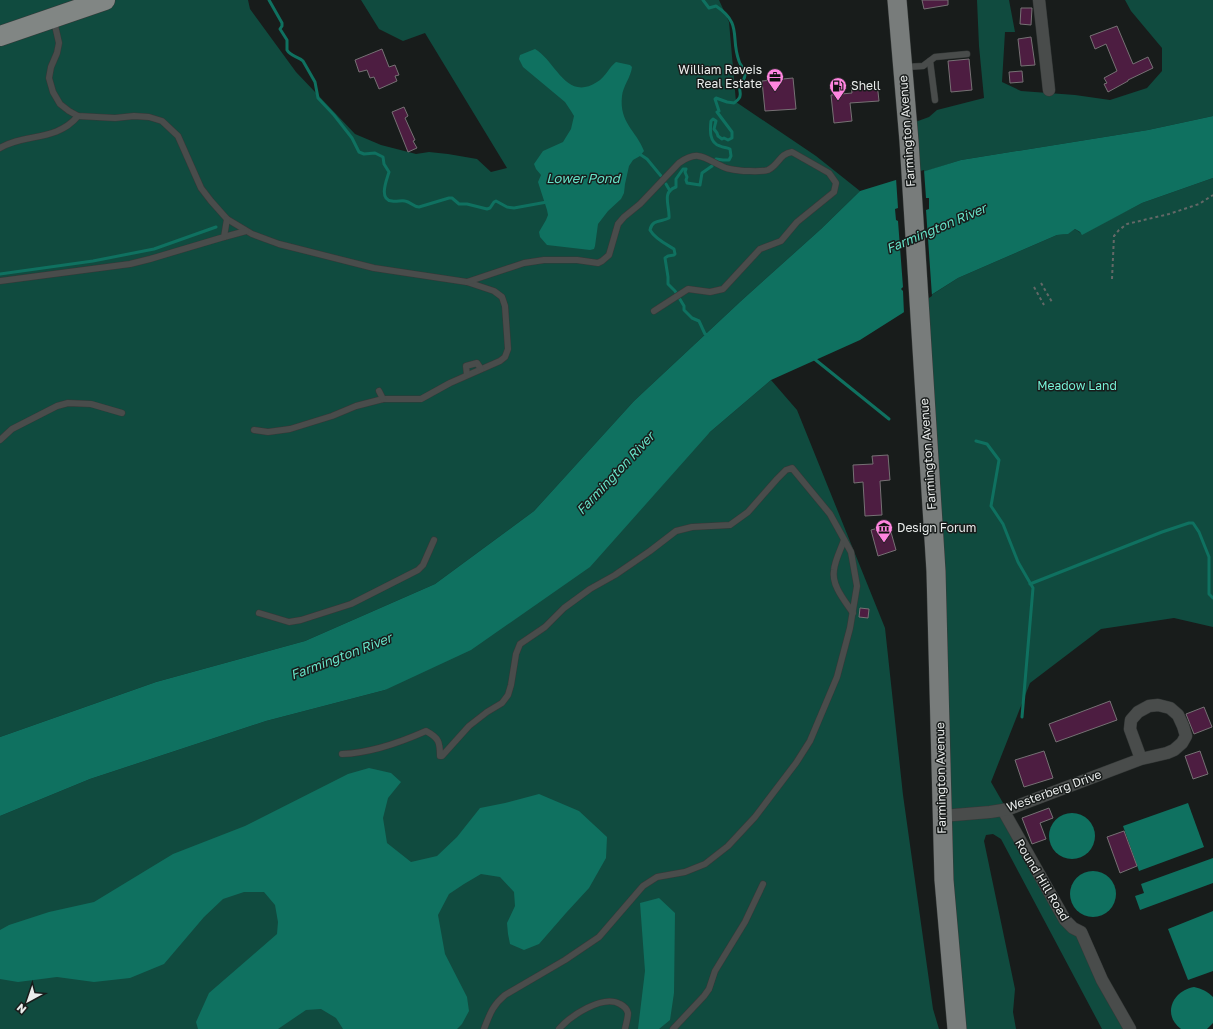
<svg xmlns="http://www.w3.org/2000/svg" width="1213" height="1029" font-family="'Golos Text',sans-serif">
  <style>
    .green { fill: #104b3f }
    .water { fill: #0f7160 }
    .pier { fill: #181c1b }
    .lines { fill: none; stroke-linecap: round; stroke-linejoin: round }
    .stream { stroke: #0f7160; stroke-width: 3 }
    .building { fill: #4d1d41; stroke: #767174 }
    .service-casing { stroke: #353938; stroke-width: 7 }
    .minor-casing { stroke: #353938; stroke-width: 13 }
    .primary-casing { stroke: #353938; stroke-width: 20 }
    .trunk-casing { stroke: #353938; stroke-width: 21 }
    .path { stroke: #646867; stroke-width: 2; stroke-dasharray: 3 3; stroke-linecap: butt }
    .service { stroke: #494c4b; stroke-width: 6 }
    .minor { stroke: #494c4b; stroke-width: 12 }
    .primary { stroke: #787c7b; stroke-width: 19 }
    .trunk { stroke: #818684; stroke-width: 20 }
    .labels { text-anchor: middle; stroke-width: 3; stroke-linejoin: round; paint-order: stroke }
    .poi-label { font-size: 12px; fill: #e9eceb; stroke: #181c1b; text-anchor: start }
    .street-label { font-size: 12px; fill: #e9eceb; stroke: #181c1b }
    .park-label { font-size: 12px; fill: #77f2d7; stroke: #181c1b }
    .water-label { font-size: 13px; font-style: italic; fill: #67e3c8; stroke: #181c1b }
  </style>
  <rect width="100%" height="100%" fill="#181c1b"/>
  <g class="green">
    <polygon points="0,0 248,0 250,9 296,72 355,134 381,145 416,154 429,152 448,154 477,159 491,172 507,168 425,33 403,41 379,29 361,0 719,0 729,22 736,102 816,156 860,191 821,229 741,301 634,401 534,511 435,584 305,641 156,682 0,737"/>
    <polygon points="977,0 1009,0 1015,32 1005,32 1002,82 1021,91 1075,95 1110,100 1147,88 1162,71 1162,48 1131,11 1125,0 1213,0 1213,116 1148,130 961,160 911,176 907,125 929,117 937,110 984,98 979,46"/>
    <polygon points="1213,178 1213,627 1174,618 1101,629 1030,683 991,782 1133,1029 1102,1029 1001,839 993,834 986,835 984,841 1015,989 1013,1012 1016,1029 957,1029 919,303 958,278 1057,235 1067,234 1075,229 1082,234 1142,203"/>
    <polygon points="771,380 797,410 885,628 903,795 933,1009 939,1029 0,1029 0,816 90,779 266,721 385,690 710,432"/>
  </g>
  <g class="water">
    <path d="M535,49C556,61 566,102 597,82C606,77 608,68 616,62L630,65L632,67C631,77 623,86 622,96C619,123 636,130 644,151L640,156L633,160L629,166L625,184L624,193L621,199L608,211L598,224L595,246L594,249L590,250L547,245L540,237L539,232L546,220L548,215L547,210L538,182L541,175L536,169L534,164L543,151L563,142L571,129L574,116L571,111L565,102L523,67L519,59L520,55Z"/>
    <polygon points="1213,116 1213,178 1142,203 1082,235 1080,232 1075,229 1068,234 1057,235 958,278 860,340 771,380 710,432 590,567 471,650 385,690 266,721 90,779 0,816 0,737 156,682 305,641 435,584 534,511 634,401 741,301 821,229 860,191 961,160 1148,130"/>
    <polygon points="369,768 391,773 401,782 388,798 383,818 387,843 411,862 437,856 457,837 480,808 505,803 539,794 579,811 607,837 606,858 589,888 566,913 539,944 524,950 510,944 508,934 507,923 515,906 514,892 500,877 481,874 464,884 449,894 438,915 445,954 467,997 469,1011 462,1024 457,1029 343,1029 336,1018 321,1009 306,1010 278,1029 198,1029 196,1022 209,993 277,934 278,922 275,905 264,892 244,892 223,899 204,917 164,964 130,978 94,982 57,977 18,982 0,979 0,930 9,925 49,912 94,902 173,854 245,826 348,774"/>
    <polygon points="1188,803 1204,847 1139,871 1123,826"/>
    <circle cx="1072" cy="836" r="23"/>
    <polygon points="1213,858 1213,883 1140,910 1135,896 1144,893 1141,884"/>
    <circle cx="1093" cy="894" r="23"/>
    <polygon points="659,898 675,913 674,993 670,1020 659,1029 638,1029 645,971 640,903"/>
    <polygon points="1213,911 1213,971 1188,980 1168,929"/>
    <path d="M1194,987C1202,989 1207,991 1213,997V1023L1207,1029H1181C1162,1015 1172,991 1194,987Z"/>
  </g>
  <polygon class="pier" points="924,170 926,198 929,198 929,209 926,210 932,296 904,314 903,291 901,289 903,287 898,221 896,220 895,209 898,208 896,178"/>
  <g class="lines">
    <g class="stream">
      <path d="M269,0L282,23V26L280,29L287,40V50C291,57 298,56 303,61L315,82L318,98L334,115L352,138L359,152L364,154L375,153L383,157L384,164L389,172C387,179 378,200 392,201C397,202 401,200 405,201C411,202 413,207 419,207L449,198H452L459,204H467L487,209L490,208L494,202L496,201L507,207L514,208L547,202"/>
      <path d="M703,0L709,8L716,6C743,24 730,37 739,61C740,65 744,68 745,73C746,79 741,82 740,87C739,90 741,93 740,96C740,99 736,101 734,103L727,102L716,98L715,99L719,111L717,112L732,132V138L728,140L724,138L722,139L718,136L717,133L714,129L716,121L713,119L711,121C710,130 709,143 720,146C724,148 726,147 730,149L731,156L729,160H723L716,159L712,166L702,173L700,185L687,183L686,180L687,177L685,172L686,169H683L676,179V187C661,192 670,206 669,218C662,222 652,219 650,230C655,239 666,244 674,249L675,254L674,255L668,256L665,258L668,277V284L675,291L684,306V310L692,318L699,321L705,334L708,335"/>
      <polyline points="638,153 647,159 661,176"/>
      <polyline points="666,184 670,191"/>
      <polyline points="0,274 93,261 154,249 216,227"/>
      <polyline points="812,357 889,419"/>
      <polyline points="976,441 987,444 999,460 991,506 1003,524 1018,562 1033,588 1022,717"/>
      <polyline points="1030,584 1162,532 1189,523 1193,523 1199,532 1209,557 1209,594 1213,598"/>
    </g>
  </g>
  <g class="building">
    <polygon points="922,0 948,0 948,5 924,9"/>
    <polygon points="1021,8 1032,8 1031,25 1020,24"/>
    <polygon points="1117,26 1133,64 1148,57 1153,68 1128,80 1128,81 1108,92 1104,84 1107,83 1104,78 1117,71 1106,44 1095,49 1090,36"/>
    <polygon points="1031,37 1035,65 1021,66 1018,39"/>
    <polygon points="382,49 389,67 395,65 399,75 395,76 397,81 379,89 374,77 370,78 367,70 359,72 355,60"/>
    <polygon points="969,59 972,90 951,92 948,61"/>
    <polygon points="1022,71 1023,82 1010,83 1009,72"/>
    <polygon points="793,78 796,109 765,111 762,81"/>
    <polygon points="877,83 879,101 850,103 852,121 834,123 831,95 852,93 851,85"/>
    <polygon points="404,107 408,116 405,118 415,140 413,141 417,148 408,152 392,112"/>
    <polygon points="888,455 890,480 880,481 882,515 865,516 863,482 854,483 853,465 873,464 872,456"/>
    <polygon points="889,525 896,550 878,556 871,530"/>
    <polygon points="860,608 869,609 868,618 859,617"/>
    <polygon points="1110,701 1117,720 1056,742 1049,724"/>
    <polygon points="1204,707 1212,727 1194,734 1186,714"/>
    <polygon points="1044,751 1053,778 1024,787 1015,760"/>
    <polygon points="1200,751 1208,774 1193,779 1185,756"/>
    <polygon points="1049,808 1053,818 1040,823 1046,839 1032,844 1022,818"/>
    <polygon points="1124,831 1137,866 1120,873 1107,837"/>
  </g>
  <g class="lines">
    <g class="service-casing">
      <g id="service">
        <polyline points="54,21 59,43 57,53 51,67 49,78 53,92 60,104 69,111 78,116 115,118 134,116 149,117 162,121 178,136 201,188 211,201 227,219 252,234 279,244 374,268 467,282 494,291 502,297 505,306 508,349 505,357 500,361 450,383 421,399 383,399 356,406 332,416 290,429 268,432 254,430"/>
        <polyline points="930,61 935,100"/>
        <polyline points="906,67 923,66 935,57 967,54"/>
        <path d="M0,148C25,133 56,142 78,116"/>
        <polyline points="224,237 246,231"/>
        <polyline points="0,281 130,264 150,259 224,237 227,219"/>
        <path d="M467,282L524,263L544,260H577L598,263L602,261L609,255L618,224L624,217L640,204L679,163C700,148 706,160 726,168C731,170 738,170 744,171C751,171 762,172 768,170C779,165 779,154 792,152L829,173L836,183L834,192L797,222L781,241L760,249L723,289L710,292L688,289L654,311"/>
        <polyline points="467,375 466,366 477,363 481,369"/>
        <polyline points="379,391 383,399"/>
        <polyline points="0,440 12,429 57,406 68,403 91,404 122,413"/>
        <path d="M844,540C841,549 835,560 834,570C831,585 845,601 853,613"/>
        <polyline points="259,613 289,622 301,620 351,604 418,570 423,565 434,540"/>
        <path d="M342,754C371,753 399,743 426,731C439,738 440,742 440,756H442L469,726L487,712L502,703L508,695L511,685L516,654L520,644L545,627L564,608L590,589L615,575L650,551L676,531L692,527L730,525L748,512L777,479L786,470L792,468L830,514L851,552L857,586L850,628L837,677L810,741L796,763L755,817L728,846L705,864L685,872L657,877L643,886L599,937L565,960L505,995C492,1006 490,1014 484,1029"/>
        <path d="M559,1029C570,1016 603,994 620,1004C624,1006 627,1009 628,1013C628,1018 626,1024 625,1029"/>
        <polyline points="673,1029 704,996 709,989 715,971 745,922 763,884"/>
      </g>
    </g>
    <g class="minor-casing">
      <g id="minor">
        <polyline points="1039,0 1049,90"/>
        <polyline points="1003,810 1065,920 1073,928 1081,932 1102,980 1130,1029"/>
        <polyline points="942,816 990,812 1009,809 1141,759 1167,753 1174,750 1182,743 1186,736 1183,726 1178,715 1170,708 1158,705 1149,706 1138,712 1131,720 1130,729 1141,759"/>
      </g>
    </g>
    <g class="primary-casing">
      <polyline id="primary" points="897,0 909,141 936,571 944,880 957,1029"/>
    </g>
    <g class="trunk-casing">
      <polyline id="trunk" points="0,36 105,0"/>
    </g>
    <g class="path">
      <polyline points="1112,279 1114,236 1119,230 1127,224 1169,214 1199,204 1213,195"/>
      <polyline points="1041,283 1052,302"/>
      <polyline points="1034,287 1044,305"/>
    </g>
    <use href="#service" class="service"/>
    <use href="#minor" class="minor"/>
    <use href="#primary" class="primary"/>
    <use href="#trunk" class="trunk"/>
  </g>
  <defs>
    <g id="office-pin" transform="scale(0.9)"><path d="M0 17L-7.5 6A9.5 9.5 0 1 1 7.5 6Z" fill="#fe85df" stroke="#181c1b"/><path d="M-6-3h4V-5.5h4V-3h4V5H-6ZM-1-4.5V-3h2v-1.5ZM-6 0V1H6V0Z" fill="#111"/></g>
    <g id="fuel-pin" transform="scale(0.9)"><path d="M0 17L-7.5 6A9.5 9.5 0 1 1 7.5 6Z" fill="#fe85df" stroke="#181c1b"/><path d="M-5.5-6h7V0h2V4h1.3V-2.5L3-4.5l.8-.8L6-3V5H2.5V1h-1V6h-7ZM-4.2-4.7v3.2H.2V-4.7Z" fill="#111"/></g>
    <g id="museum-pin" transform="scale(0.9)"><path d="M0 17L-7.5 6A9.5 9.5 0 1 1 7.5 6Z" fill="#fe85df" stroke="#181c1b"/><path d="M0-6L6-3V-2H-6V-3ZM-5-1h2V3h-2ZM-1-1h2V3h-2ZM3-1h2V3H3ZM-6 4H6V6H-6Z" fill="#111"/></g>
  </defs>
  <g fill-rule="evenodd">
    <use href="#office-pin" x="775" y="77"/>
    <use href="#fuel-pin" x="838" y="86"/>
    <use href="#museum-pin" x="884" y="528"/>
  </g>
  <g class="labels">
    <g class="poi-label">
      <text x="762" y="74" text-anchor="end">William Raveis<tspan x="762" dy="14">Real Estate</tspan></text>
      <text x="851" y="90">Shell</text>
      <text x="897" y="532">Design Forum</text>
    </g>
    <g class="street-label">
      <text transform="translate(907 131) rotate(-94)" y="4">Farmington Avenue</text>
      <text transform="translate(928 454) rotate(-94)" y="4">Farmington Avenue</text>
      <text transform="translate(941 778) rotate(-91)" y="4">Farmington Avenue</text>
      <text transform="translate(1054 791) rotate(-20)" y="4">Westerberg Drive</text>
      <text transform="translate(1042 880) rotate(59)" y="4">Round Hill Road</text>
    </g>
    <g class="park-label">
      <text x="1077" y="390">Meadow Land</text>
    </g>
    <g class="water-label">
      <text x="583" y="183">Lower Pond</text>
      <text transform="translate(936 228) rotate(-23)" y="5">Farmington River</text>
      <text transform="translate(615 473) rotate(-47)" y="5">Farmington River</text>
      <text transform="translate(341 656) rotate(-21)" y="5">Farmington River</text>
    </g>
  </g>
  <g transform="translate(28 1001) rotate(220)" stroke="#181c1b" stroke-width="3" paint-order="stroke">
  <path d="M0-3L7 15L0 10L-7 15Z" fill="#e9eceb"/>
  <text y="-6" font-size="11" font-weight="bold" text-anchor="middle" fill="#e9eceb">N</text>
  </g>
</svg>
